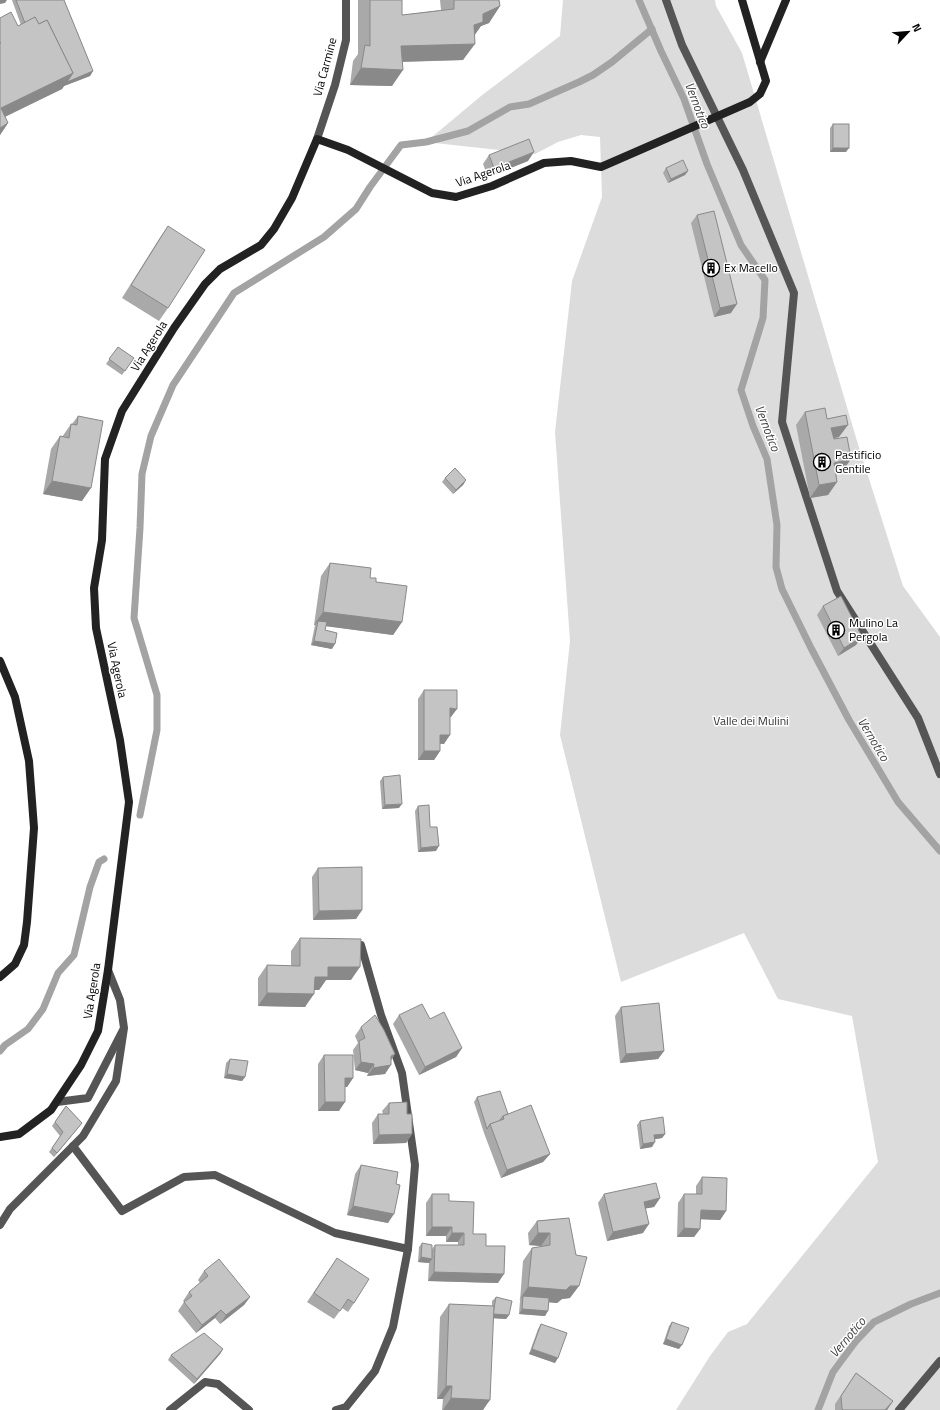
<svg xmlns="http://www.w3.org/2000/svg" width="940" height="1410" font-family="'Titillium Web',sans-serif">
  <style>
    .green { fill: #dcdcdc }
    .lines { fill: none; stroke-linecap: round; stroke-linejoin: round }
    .stream { stroke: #a3a3a3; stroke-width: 7 }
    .lane { stroke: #555; stroke-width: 8 }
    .street { stroke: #555; stroke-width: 8 }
    .secondary { stroke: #222; stroke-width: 8 }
    .wall { fill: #a9a9a9 }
    .shaded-wall { fill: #898989 }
    .building { fill: #c4c4c4; stroke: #898989 }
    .labels { text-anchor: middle; stroke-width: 3; stroke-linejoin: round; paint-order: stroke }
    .street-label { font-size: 12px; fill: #000; stroke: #fff }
    .poi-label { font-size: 12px; fill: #000; stroke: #fff; text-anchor: start }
    .park-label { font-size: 12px; fill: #333; stroke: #fff }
    .water-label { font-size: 13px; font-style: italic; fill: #444; stroke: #fff }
  </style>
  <rect width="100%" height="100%" fill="#fff"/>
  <polygon class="green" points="563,0 715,0 716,6 742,53 857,441 903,586 940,637 940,1410 676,1410 710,1356 728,1332 747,1324 878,1162 852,1016 778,999 744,933 621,982 560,735 570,641 555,432 572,281 602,197 600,137 581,135 558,142 535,154 426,142 481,96 560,36"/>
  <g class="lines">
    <g class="stream">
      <polyline points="639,0 661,51 684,99 707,164 741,245 765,280 763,318 741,390 753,426 767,459 777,525 776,567 782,589 811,648 849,720 898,802 940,851"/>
      <polyline points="140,815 157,730 157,695 134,618 140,528 142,474 151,436 173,385 234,293 324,237 356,209 370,187 401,145 426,142 468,131 510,107 529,104 579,82 593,75 612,62 652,29"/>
      <polyline points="0,1051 5,1045 28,1029 43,1009 58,973 74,955 90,887 99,862 104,859"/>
      <polyline points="818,1410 833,1372 856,1341 874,1322 911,1304 940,1293"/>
    </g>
    <g class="lane">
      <polyline points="57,1102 88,1098 123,1030"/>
      <polyline points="73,1146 122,1211 184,1177 215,1175 335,1233 408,1249 415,1165 402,1073 381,1015 361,945"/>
      <polyline points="170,1410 205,1382 218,1384 249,1410"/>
      <polyline points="336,1410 346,1407 375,1371 393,1327 408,1249"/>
    </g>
    <g class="street">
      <polyline points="666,0 682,45 743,170 794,293 782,422 837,591 918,718 940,774"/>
      <polyline points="317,139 335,85 346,40 346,0"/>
      <polyline points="0,1225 10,1209 83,1136 116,1081 124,1028 120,1000 108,970"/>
      <polyline points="899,1410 940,1361"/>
    </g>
    <g class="secondary">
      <polyline points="760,62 786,0"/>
      <polyline points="0,661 15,697 29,761 34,828 27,922 24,945 15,964 0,977"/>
      <polyline points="0,1137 19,1134 51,1110 81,1065 98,1031 108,970 129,802 120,740 96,628 94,588 102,540 105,459 122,411 174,328 205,284 220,269 261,245 274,229 292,198 317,139 348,150 432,193 456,197 492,186 544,163 571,161 601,167 750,102 760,94 766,81 742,0"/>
    </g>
  </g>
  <g class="wall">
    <polygon points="12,0 64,0 93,71 90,76 64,86 62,89 5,117 8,123 0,135 0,18 18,26 21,25"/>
    <polygon points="358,0 402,0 402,15 441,10 440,0 499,0 500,6 489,23 481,26 474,35 463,60 403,62 392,86 350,85 353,61 358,54"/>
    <polygon points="833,124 846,152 830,152 830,128"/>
    <polygon points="489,155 528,161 488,177 483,164"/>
    <polygon points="666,168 688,171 685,175 668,183 663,173"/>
    <polygon points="697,215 731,313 714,317 691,223"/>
    <polygon points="168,226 168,308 159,321 122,298 159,239"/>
    <polygon points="118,347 134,358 122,375 106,364"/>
    <polygon points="805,412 839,437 834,438 842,472 836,473 837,482 828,495 810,498 796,425"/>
    <polygon points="78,416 82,501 43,494 51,449 60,436 62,437 71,424 72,424"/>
    <polygon points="445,478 466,480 463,485 453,494 442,482"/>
    <polygon points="330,563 370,578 376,582 402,622 393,635 326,626 325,630 332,649 311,645 315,625 314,625 321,576"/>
    <polygon points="823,606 856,645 838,656 817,615"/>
    <polygon points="424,690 451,717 450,717 444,744 440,744 440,751 434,760 418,760 418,699"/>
    <polygon points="383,777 399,808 382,809 380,781"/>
    <polygon points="418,806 430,827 436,851 418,852 415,811"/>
    <polygon points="318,868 362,910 356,919 313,920 312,877"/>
    <polygon points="300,938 351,980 326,980 319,990 314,990 305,1007 258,1006 258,978 267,965 291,966 291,951"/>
    <polygon points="621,1007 664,1051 658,1059 620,1063 615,1016"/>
    <polygon points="399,1015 430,1019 462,1048 456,1057 419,1075 393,1024"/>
    <polygon points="361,1027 395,1054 391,1060 385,1074 367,1076 368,1073 355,1070 353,1050 358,1043 355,1036"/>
    <polygon points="324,1055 353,1078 347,1087 345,1087 339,1111 318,1111 318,1064"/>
    <polygon points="230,1059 245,1077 242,1081 224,1078 226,1063"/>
    <polygon points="477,1097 508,1114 550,1154 543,1162 501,1178 484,1133 474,1102"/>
    <polygon points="389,1103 412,1134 406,1143 373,1144 372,1123 378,1114 383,1114 382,1111"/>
    <polygon points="66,1106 82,1123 54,1157 49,1152 60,1136 52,1126"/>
    <polygon points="640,1121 665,1134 662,1138 655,1139 652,1147 640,1149 637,1125"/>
    <polygon points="361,1165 388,1223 347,1215 355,1174"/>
    <polygon points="702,1177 726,1211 720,1220 700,1219 700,1229 694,1237 677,1237 678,1203 684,1194 696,1194 696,1186"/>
    <polygon points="432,1194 449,1201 473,1234 486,1246 498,1283 428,1281 429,1263 418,1262 419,1247 422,1243 432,1249 435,1245 458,1245 458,1242 446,1242 446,1236 426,1236 426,1203"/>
    <polygon points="604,1194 660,1198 654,1207 646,1208 643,1233 607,1241 598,1203"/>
    <polygon points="569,1218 570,1298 562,1299 557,1303 549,1302 545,1316 519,1314 523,1261 532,1248 541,1247 541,1246 529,1245 528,1233 537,1221"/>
    <polygon points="337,1258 354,1303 348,1312 342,1308 334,1319 307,1302"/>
    <polygon points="204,1271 250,1297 244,1305 220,1324 215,1318 196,1333 178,1311 184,1302 183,1301 189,1292 200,1283 198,1280"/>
    <polygon points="496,1297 509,1315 506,1319 493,1318 483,1410 442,1410 443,1399 437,1399 440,1317 449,1304 492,1306 492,1301"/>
    <polygon points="672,1322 679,1349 663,1344 669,1326"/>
    <polygon points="541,1324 555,1363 529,1354 538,1329"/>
    <polygon points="223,1349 220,1354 194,1384 168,1360 171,1355"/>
    <polygon points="856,1373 893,1401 887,1410 835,1410 835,1404"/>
  </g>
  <g class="shaded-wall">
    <polygon points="0,0 7,0 5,3 0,4"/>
    <polygon points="500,6 489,23 481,26 472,39 474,25 483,14"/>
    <polygon points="475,44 463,60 390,62 401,46"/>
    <polygon points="361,68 403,70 392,86 350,85"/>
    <polygon points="93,71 90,76 64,86 62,89 0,119 1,108 73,73"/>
    <polygon points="8,123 0,135 0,128"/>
    <polygon points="833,148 849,148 846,152 830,152"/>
    <polygon points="534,152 528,161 488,177 494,168"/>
    <polygon points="688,171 685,175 668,183 671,179"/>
    <polygon points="737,304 731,313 714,317 720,308"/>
    <polygon points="848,425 839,437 822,441 831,428"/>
    <polygon points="851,459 842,472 825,476 834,463"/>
    <polygon points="466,480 463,485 453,494 456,490"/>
    <polygon points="52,481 91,488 82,501 43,494"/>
    <polygon points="837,482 828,495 810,498 819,485"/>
    <polygon points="323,612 402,622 393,635 317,625 318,621 315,625 314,625"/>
    <polygon points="862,637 856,645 838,656 844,648"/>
    <polygon points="314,641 335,644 332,649 311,645"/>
    <polygon points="450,708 457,709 451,717 444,717"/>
    <polygon points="440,735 450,735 444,744 434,743"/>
    <polygon points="424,751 440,751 434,760 418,760"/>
    <polygon points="402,804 399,808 382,809 385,805"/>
    <polygon points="439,846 436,851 418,852 421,848"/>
    <polygon points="362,910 356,919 313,920 319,911"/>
    <polygon points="328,967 360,967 351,980 326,980 319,990 306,990 315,977"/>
    <polygon points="267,993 314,994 305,1007 258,1006"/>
    <polygon points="462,1048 456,1057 419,1075 425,1067"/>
    <polygon points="664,1051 658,1059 620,1063 626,1054"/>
    <polygon points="395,1054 389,1063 391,1056"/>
    <polygon points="361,1062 374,1064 368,1073 355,1070"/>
    <polygon points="391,1065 385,1074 367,1076 373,1068"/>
    <polygon points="227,1074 245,1077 242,1081 224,1078"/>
    <polygon points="345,1078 353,1078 347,1087 339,1087"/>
    <polygon points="325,1102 345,1102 339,1111 318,1111"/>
    <polygon points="82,1123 79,1127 54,1157 57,1153"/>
    <polygon points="412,1134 406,1143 373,1144 379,1135"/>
    <polygon points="665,1134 662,1138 651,1140 654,1135"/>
    <polygon points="655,1142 652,1147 640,1149 643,1144"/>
    <polygon points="550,1154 543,1162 501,1178 507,1170"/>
    <polygon points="660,1198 654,1207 638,1210 644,1202"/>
    <polygon points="353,1206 394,1214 388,1223 347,1215"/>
    <polygon points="701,1210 726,1211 720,1220 694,1219"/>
    <polygon points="649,1224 643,1233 607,1241 613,1232"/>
    <polygon points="432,1227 452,1227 446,1236 426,1236"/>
    <polygon points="684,1228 700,1229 694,1237 677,1237"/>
    <polygon points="452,1233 464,1233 458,1242 446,1242"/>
    <polygon points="538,1233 550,1233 541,1246 529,1245"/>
    <polygon points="421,1257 432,1259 429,1263 418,1262"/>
    <polygon points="434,1272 504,1274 498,1283 428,1281"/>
    <polygon points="579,1286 570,1298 562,1299 557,1303 522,1300 523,1296 519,1300 528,1287"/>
    <polygon points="250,1297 244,1305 220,1324 226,1315"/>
    <polygon points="522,1309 548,1311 545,1316 519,1314"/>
    <polygon points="221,1310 215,1318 196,1333 202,1325"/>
    <polygon points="493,1314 509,1315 506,1319 490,1318"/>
    <polygon points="666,1339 682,1345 679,1349 663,1344"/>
    <polygon points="223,1349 220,1354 194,1384 197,1379"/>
    <polygon points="532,1349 558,1358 555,1363 529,1354"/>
    <polygon points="446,1386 452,1386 443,1399 437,1399"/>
    <polygon points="451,1398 490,1400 483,1410 443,1410"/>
    <polygon points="893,1401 887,1410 885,1410"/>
  </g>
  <g class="building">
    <polygon points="16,0 64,0 93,71 67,82 73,73 47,20 39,24 35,17 25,23"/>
    <polygon points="370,0 402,0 402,15 454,9 454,0 499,0 500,6 483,14 483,22 474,25 475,44 401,46 403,70 361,68 365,45 370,46"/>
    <polygon points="11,12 18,26 35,17 39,24 47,20 73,73 1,108 8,123 0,128 0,43 1,43 0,42 0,18"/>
    <rect x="833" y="124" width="16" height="24"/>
    <polygon points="529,139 534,152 494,168 489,155"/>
    <polygon points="683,160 688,171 671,179 666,168"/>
    <polygon points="714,211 737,304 720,308 697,215"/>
    <polygon points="168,226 205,250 168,308 131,285"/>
    <polygon points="118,347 134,358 125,371 109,359"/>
    <polygon points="825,408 827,419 846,415 848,425 831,428 834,439 847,437 851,459 834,463 837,482 819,485 805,412"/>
    <polygon points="78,416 103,421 91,488 52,481 60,436 69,438 71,424 77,425"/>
    <polygon points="455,468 466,480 456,490 445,478"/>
    <polygon points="330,563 371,568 370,578 376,578 376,582 407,586 402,622 323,612"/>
    <polygon points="841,596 862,637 844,648 823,606"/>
    <polygon points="318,621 327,622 325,630 337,633 335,644 314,641"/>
    <polygon points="424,690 457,690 457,709 450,708 450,735 440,735 440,751 424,751"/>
    <polygon points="400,775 402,804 385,805 383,777"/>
    <polygon points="429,805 430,827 437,827 439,846 421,848 418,806"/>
    <polygon points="362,867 362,910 319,911 318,868"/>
    <polygon points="300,938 361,939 360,967 328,967 328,977 315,977 314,994 267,993 267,965 300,966"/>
    <polygon points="659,1003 664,1051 626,1054 621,1007"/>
    <polygon points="422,1004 430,1019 444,1012 462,1048 425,1067 399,1015"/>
    <polygon points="375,1015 384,1030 395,1054 391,1056 391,1065 373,1068 374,1064 361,1062 359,1041 365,1038 361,1027"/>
    <polygon points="324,1055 353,1055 353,1078 345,1078 345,1102 325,1102"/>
    <polygon points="230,1059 248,1061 245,1077 227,1074"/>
    <polygon points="500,1091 508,1114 503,1116 500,1120 500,1121 490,1124 487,1129 477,1097"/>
    <polygon points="407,1102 407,1114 412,1114 412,1134 379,1135 378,1114 389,1114 389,1103"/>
    <polygon points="531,1105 550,1154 507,1170 490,1124 504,1119 503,1116"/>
    <polygon points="66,1106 82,1123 57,1153 52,1148 63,1132 55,1122"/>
    <polygon points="663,1117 665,1134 654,1135 655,1142 643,1144 640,1121"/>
    <polygon points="361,1165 398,1172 396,1184 400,1185 394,1214 353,1206"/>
    <polygon points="702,1177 727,1178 726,1211 701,1210 700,1229 684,1228 684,1194 702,1194"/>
    <polygon points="656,1183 660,1198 644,1202 649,1224 613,1232 604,1194"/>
    <polygon points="432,1194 449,1194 449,1201 474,1202 473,1234 486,1234 486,1246 505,1246 504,1274 434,1272 435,1245 464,1245 464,1233 452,1233 452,1227 432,1227"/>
    <polygon points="569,1218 576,1255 587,1257 579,1286 570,1286 566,1290 528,1287 532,1248 550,1245 550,1233 538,1233 537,1221"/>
    <polygon points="422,1243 432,1245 432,1259 421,1257"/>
    <polygon points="337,1258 369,1279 354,1303 348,1299 340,1311 314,1293"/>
    <polygon points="219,1259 250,1297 226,1315 221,1310 202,1325 184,1302 192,1296 189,1292 208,1276 204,1271"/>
    <polygon points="523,1296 549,1298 548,1311 522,1309"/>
    <polygon points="496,1297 512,1301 509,1315 493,1314"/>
    <polygon points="449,1304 494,1306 490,1400 451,1398 452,1386 446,1386"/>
    <polygon points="672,1322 689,1328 682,1345 666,1339"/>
    <polygon points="541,1324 567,1333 558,1358 532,1349"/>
    <polygon points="204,1333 223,1349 197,1379 171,1355"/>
    <polygon points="856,1373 893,1401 885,1410 843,1410 842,1409 841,1396"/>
  </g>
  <defs>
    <g id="building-ring" transform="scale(0.9)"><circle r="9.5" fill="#fff" stroke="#000" stroke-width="1.5"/><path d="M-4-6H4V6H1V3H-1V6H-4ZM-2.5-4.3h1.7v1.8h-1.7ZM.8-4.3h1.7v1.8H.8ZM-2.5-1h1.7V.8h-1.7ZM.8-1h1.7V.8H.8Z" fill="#000"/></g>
  </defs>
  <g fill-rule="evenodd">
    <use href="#building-ring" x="711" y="268"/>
    <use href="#building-ring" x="822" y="462"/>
    <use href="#building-ring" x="836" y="630"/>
  </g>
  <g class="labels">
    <g class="street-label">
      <text transform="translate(325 67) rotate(-75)" y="4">Via Carmine</text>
      <text transform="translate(483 174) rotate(-19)" y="4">Via Agerola</text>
      <text transform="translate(149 346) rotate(-58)" y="4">Via Agerola</text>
      <text transform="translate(117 670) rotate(78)" y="4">Via Agerola</text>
      <text transform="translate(92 991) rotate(-81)" y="4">Via Agerola</text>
    </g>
    <g class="poi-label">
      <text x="724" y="272">Ex Macello</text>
      <text x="835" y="459">Pastificio<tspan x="835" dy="14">Gentile</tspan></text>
      <text x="849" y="627">Mulino La<tspan x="849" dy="14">Pergola</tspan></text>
    </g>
    <g class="park-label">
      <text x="751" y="725">Valle dei Mulini</text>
    </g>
    <g class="water-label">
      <text transform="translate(698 105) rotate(69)" y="5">Vernotico</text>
      <text transform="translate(768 428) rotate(69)" y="5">Vernotico</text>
      <text transform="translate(874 739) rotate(59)" y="5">Vernotico</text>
      <text transform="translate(847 1337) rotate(-50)" y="5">Vernotico</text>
    </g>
  </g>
  <g transform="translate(908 32) rotate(64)" stroke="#ffffff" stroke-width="3" paint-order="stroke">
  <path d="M0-3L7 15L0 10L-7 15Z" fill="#000000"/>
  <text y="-6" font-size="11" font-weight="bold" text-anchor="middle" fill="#000000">N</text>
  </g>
</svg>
